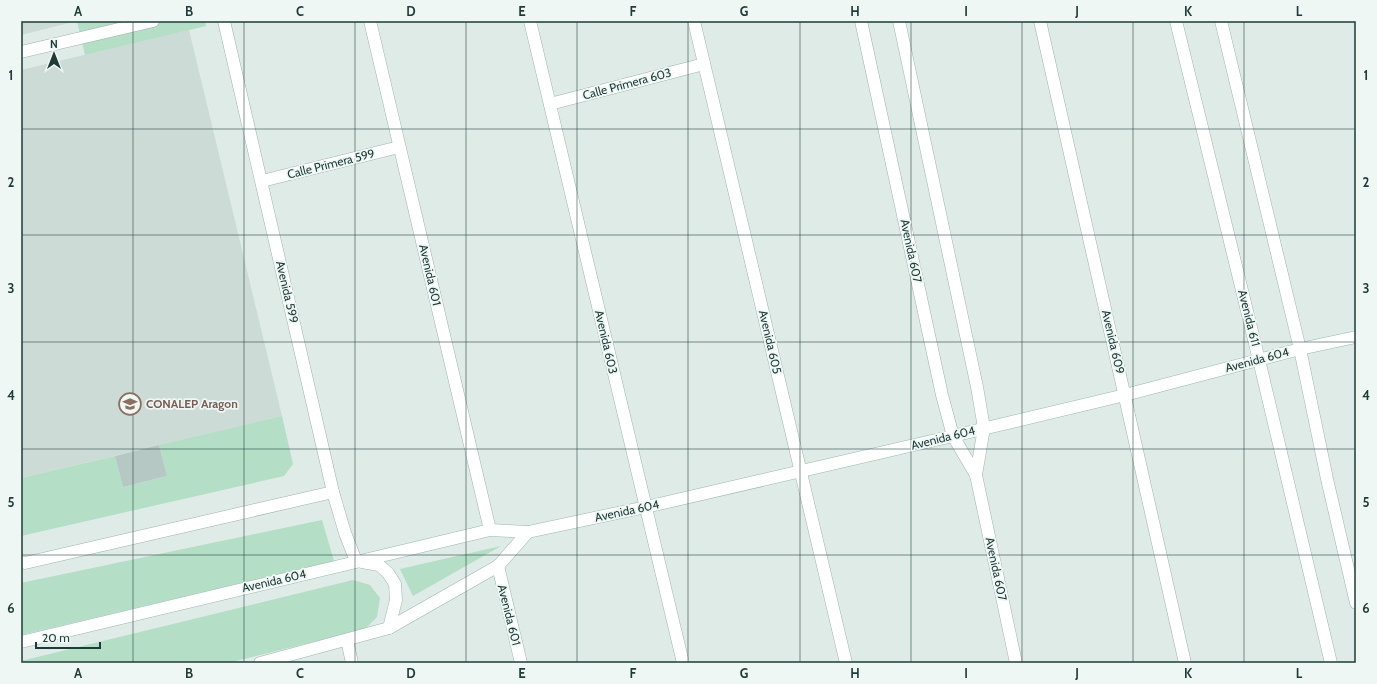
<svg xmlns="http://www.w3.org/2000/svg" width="1377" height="684" font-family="Cabin,sans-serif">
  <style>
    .built { fill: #ccdbd6 }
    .green { fill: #b4dec6 }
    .building { fill: #b6c8c3 }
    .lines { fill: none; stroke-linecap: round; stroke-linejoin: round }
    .street-casing { stroke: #a1b3af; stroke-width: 13 }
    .secondary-casing { stroke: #9cb7b2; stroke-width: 13 }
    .street { stroke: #fff; stroke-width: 12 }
    .secondary { stroke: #fff; stroke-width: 12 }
    .grid { fill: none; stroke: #1e3b38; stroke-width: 1; stroke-opacity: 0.55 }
    .labels { text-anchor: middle; stroke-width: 3.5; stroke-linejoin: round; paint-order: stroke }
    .street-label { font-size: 12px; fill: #1e3b38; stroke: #eef7f4 }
    .education-label { font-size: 12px; font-weight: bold; fill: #785e54; stroke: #eef7f4; text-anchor: start }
    .neatline { fill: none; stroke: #1e3b38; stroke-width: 1.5 }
    .grid-label { font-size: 13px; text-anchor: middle; font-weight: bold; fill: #1e3b38 }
  </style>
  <rect width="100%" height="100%" fill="#deebe7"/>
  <g class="built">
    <polygon points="21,21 77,21 21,35"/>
    <polygon points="189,30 282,416 21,478 21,70"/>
  </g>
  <g class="green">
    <polygon points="77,21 205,21 206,26 85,55"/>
    <polygon points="282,416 293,464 284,476 21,536 21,478 115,456 123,487 167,476 159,445"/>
    <polygon points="322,520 334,561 21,635 21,583"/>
    <polygon points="501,546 413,596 400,569"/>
    <polygon points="353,580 370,585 380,598 377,617 365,629 228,663 21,663 21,661"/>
  </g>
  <polygon class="building" points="159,445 167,476 123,487 115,456"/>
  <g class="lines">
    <g class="street-casing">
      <g id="street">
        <polyline points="224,21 333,492 345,533 356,561"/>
        <polyline points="370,21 490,530"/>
        <polyline points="530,21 683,663"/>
        <polyline points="694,21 846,663"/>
        <polyline points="861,21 942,395 953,436 976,475 1016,663"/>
        <polyline points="899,21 977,387 984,428 976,475"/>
        <polyline points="1040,21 1185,663"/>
        <polyline points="1176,21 1259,360 1331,663"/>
        <polyline points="1221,21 1300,349 1327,479 1356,603"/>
        <polyline points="21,52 153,21"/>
        <polyline points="550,104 704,64"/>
        <polyline points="262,181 399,147"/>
        <polyline points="21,562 25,563 333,492"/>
        <polyline points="498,566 521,663"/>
        <polyline points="347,640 352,663"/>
      </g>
    </g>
    <g class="secondary-casing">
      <g id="secondary">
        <polyline points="362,562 379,565 388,573 395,584 396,600 389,628"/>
        <polyline points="21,642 490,530 528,532 646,507 953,436 1125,395 1300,349 1356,337"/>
        <polyline points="260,663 389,628 498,566 528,532"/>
      </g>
    </g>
    <use href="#street" class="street"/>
    <use href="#secondary" class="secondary"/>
  </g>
  <path class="grid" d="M133,21V663M244,21V663M355,21V663M466,21V663M577,21V663M688,21V663M800,21V663M911,21V663M1022,21V663M1133,21V663M1244,21V663M21,129H1356M21,235H1356M21,342H1356M21,449H1356M21,555H1356"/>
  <defs>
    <g id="school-ring" transform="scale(1.15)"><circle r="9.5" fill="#eef7f4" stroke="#8d6e63" stroke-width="1.5"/><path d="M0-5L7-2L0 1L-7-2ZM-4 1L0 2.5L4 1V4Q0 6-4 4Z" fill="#8d6e63"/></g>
  </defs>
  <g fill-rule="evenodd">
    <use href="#school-ring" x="130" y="404"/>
  </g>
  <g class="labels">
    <g class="street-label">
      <text transform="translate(627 84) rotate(-15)" y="4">Calle Primera 603</text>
      <text transform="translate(331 164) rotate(-14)" y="4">Calle Primera 599</text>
      <text transform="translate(911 251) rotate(78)" y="4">Avenida 607</text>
      <text transform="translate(430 275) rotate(77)" y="4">Avenida 601</text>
      <text transform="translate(287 292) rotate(77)" y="4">Avenida 599</text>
      <text transform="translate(1249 318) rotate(76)" y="4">Avenida 611</text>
      <text transform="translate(606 342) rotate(77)" y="4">Avenida 603</text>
      <text transform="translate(770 342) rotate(77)" y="4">Avenida 605</text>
      <text transform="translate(1113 342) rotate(77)" y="4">Avenida 609</text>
      <text transform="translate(1257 360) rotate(-15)" y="4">Avenida 604</text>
      <text transform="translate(943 438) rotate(-14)" y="4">Avenida 604</text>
      <text transform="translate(627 511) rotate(-12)" y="4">Avenida 604</text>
      <text transform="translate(996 569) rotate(78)" y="4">Avenida 607</text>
      <text transform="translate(274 581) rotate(-13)" y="4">Avenida 604</text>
      <text transform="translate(509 615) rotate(76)" y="4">Avenida 601</text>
    </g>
    <g class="education-label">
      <text x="146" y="408">CONALEP Aragon</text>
    </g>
  </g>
  <rect width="1377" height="684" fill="none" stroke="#eef7f4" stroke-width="44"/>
  <g transform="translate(54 54)" stroke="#eef7f4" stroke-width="3" paint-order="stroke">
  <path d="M0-3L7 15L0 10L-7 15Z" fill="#1e3b38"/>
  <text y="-6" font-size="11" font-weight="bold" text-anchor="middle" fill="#1e3b38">N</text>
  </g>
  <path d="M36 642v6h64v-6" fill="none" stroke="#1e3b38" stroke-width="2"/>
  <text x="42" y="642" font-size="12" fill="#1e3b38" stroke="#eef7f4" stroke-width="3" paint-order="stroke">20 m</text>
  <rect x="22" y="22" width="1333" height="640" class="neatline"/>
  <g class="grid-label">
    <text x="78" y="16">A</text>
    <text x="189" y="16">B</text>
    <text x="300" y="16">C</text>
    <text x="411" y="16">D</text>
    <text x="522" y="16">E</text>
    <text x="633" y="16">F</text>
    <text x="744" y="16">G</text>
    <text x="855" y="16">H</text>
    <text x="966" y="16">I</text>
    <text x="1077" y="16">J</text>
    <text x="1188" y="16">K</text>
    <text x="1299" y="16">L</text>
    <text x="11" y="80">1</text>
    <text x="1366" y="80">1</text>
    <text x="11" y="187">2</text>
    <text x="1366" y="187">2</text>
    <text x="11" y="293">3</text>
    <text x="1366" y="293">3</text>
    <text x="11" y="400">4</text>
    <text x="1366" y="400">4</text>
    <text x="11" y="507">5</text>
    <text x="1366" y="507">5</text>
    <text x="11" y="613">6</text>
    <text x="1366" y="613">6</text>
    <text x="78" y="678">A</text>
    <text x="189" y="678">B</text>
    <text x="300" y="678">C</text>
    <text x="411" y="678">D</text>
    <text x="522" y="678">E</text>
    <text x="633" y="678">F</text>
    <text x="744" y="678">G</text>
    <text x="855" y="678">H</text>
    <text x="966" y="678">I</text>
    <text x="1077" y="678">J</text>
    <text x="1188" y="678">K</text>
    <text x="1299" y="678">L</text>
  </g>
</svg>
